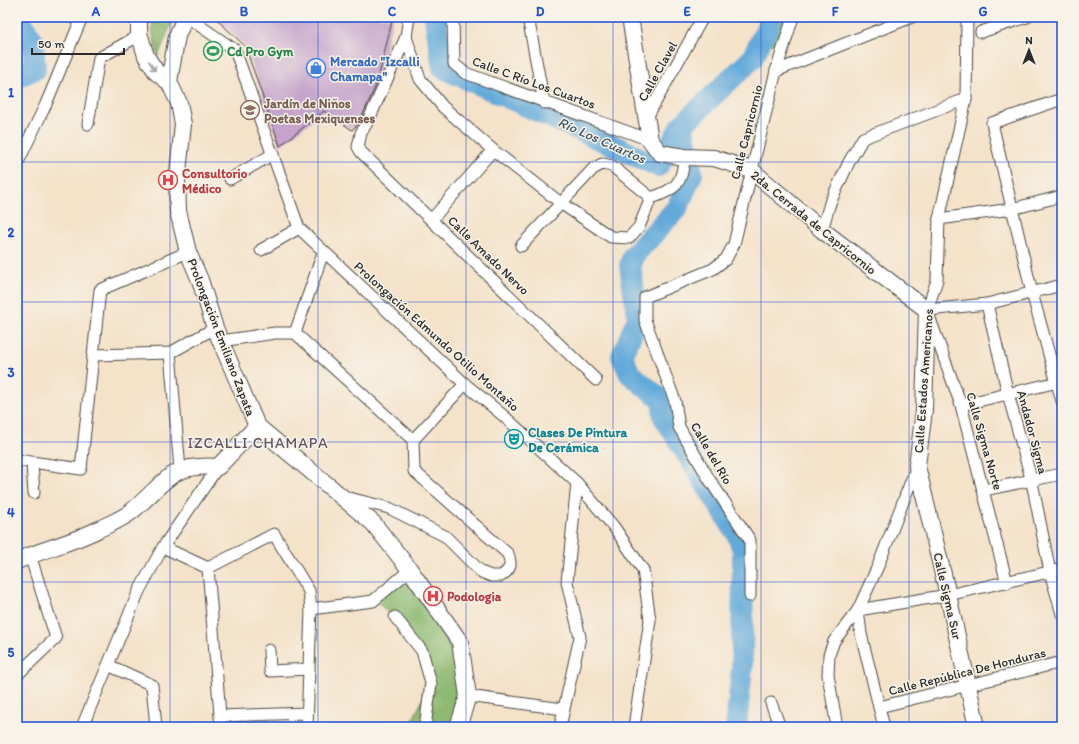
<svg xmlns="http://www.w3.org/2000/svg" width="1079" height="744" font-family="Itim,sans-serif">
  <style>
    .forest { fill: #8db971; stroke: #5c724e }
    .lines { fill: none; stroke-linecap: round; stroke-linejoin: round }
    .river { stroke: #64aada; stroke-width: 22 }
    .building { fill: #c5a3cb }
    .street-casing { stroke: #494643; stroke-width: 13 }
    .secondary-casing { stroke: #494643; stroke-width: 18 }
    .street { stroke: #fff; stroke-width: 11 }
    .secondary { stroke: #fff; stroke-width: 16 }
    .oneway { stroke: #a0a0a0 }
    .grid { fill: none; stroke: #1d4ed8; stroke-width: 1; stroke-opacity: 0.55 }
    .labels { text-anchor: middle; stroke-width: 3; stroke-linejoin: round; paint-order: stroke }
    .leisure-label { font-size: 13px; font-weight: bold; fill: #27864d; stroke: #f7f3e8; text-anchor: start }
    .shop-label { font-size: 13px; font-weight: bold; fill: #366cbe; stroke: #f7f3e8; text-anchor: start }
    .street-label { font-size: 13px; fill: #2b2b2b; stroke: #f7f3e8 }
    .education-label { font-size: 13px; font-weight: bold; fill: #785e54; stroke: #f7f3e8; text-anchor: start }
    .health-label { font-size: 13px; font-weight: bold; fill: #be3a42; stroke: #f7f3e8; text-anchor: start }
    .culture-label { font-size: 13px; font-weight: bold; fill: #0d838f; stroke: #f7f3e8; text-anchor: start }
    .water-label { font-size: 14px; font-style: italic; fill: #3f5768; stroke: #f7f3e8 }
    .quarter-label { font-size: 15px; letter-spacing: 1px; fill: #615563; stroke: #f7f3e8 }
    .neatline { fill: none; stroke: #1d4ed8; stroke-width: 1.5 }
    .grid-label { font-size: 13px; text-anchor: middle; font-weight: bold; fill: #1d4ed8 }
  </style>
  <rect width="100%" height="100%" fill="#f7f3e8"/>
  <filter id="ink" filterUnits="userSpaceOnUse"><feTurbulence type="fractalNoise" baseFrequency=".025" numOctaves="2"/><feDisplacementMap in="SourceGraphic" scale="8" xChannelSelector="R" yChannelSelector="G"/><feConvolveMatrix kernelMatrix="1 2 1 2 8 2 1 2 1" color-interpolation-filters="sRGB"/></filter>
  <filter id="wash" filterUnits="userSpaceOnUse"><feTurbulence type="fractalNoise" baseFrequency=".012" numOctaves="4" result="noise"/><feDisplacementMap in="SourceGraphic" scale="16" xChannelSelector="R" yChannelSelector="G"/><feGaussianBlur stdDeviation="0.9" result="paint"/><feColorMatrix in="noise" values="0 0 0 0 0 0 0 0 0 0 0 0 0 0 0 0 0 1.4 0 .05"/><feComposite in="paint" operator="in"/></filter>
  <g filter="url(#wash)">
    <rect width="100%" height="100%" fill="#f4e2c9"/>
    <g class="forest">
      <polygon points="153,17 177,17 170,27 158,56 152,31"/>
      <polygon points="757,17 791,17 781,47 753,38 759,25"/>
      <polygon points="409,573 460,653 459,696 453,727 415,727 413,719 423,699 426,678 415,643 376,600"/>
    </g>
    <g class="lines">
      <g class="river">
        <polyline points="435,17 443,68 658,166 682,125 752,59 772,17"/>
        <polyline points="17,77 35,69 33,42 19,17"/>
        <polyline points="682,125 692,174 677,208 633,256 630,266 638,318 622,356 630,374 662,400 664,417 737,534 743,550 742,668 736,727"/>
      </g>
    </g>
    <g id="blocks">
      <polygon class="building" points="214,17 393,17 377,83 359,123 352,130 324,111 280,146 245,46"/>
    </g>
  </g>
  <g filter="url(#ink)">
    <use href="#blocks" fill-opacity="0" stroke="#494643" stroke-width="1"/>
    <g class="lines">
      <g class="street-casing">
        <g id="street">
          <polyline points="187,17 235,50 299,228 465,384 505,417 577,483 614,527 643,570 650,620 634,727"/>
          <polyline points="409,17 406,37 370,117 361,133 358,147 361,152 596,380"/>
          <polyline points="453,17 454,64 465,73 650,140"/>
          <polyline points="528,17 544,103"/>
          <polyline points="981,32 1027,17"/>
          <polyline points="406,37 420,79 443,107 493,150 562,204 611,237 629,238 639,227 651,198"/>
          <polyline points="776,71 912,17"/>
          <polyline points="1062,99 992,123 1032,293 1062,401"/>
          <polyline points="647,117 703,17"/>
          <polyline points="88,124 99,58 140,35"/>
          <polyline points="17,164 46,104 82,17"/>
          <polyline points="230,179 273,154"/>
          <path d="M651,198C675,190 683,184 684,157"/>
          <polyline points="432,219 493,150"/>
          <polyline points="939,219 1012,209 1062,196"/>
          <polyline points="822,230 830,203 849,162 863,138 966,99"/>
          <polyline points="521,246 593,169 602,164 612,166 651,198"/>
          <polyline points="261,250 299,228"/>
          <polyline points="987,304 1008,394 1032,482 1050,572 1062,614"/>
          <polyline points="927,310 937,280 939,219 966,99 967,17"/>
          <polyline points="927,310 987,304 1062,285"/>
          <polyline points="929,316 961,405 1007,583"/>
          <path d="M295,333L413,440L414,471L508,554C512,565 511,569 501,576H491L481,572L445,536L389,508L345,497"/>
          <polyline points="295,333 323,253"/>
          <polyline points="221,341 275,333 295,333"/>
          <polyline points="170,353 180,470"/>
          <polyline points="93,355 170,353 215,328"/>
          <polyline points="961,405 1062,381"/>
          <polyline points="413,440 465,384"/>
          <polyline points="17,460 81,469 100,290 188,252"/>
          <polyline points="32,463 34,493"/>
          <polyline points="984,490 1062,474"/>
          <polyline points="163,547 208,568"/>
          <polyline points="208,568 274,534 309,591 311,609 307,727"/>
          <polyline points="208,568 221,727"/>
          <polyline points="750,596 750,540 709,479 679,427 675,401 645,320 645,297 713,269 726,259 734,244 776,71 793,17"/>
          <polyline points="311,609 373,601 410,570"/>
          <polyline points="858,610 948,595 1062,569"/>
          <polyline points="858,610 861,634 884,727"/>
          <polyline points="395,617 422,651 431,683 425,727"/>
          <polyline points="269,650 270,671 309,669"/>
          <polyline points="108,665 152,685 156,727"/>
          <polyline points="17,675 56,638 30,555"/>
          <polyline points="468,696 563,709"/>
          <polyline points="771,703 780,727"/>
          <polyline points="879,707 1062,662"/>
          <polyline points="220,716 307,713"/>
          <polyline points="82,727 139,591 163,547 218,467"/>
          <polyline points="560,727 580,637 567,582 577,483"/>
          <polyline points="837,727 828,675 829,655 834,641 858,610 878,566 917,466"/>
        </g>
      </g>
      <g class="secondary-casing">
        <g id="secondary">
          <polyline points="139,17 139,33 146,56 157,73 169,82 179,103 183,124 177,182 178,211 188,252 200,280 215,328 257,426 373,523 410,570 460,642 468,696 458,727"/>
          <polyline points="630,17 650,140 660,153 684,157 714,158 751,170 822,230 927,310 924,410 917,466 948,595 977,727"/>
          <polyline points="169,82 177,36 185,17"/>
          <path d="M17,561C43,549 72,543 97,530C109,524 123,519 132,511C166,483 169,463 218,467L257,426"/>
        </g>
      </g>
      <use href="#street" class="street"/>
      <use href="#secondary" class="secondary"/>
    </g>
    <defs><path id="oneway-shaft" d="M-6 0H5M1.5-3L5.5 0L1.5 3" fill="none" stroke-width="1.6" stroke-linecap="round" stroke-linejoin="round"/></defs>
    <use class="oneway" href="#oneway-shaft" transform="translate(152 66) rotate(57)"/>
  </g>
  <path class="grid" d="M170,17V727M318,17V727M466,17V727M613,17V727M761,17V727M909,17V727M17,162H1062M17,302H1062M17,442H1062M17,582H1062"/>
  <defs>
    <g id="stadium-ring" transform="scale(1)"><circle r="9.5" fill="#f7f3e8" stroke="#2e9e5b" stroke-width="1.5"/><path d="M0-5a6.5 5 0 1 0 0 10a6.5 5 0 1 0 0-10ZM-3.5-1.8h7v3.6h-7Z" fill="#2e9e5b"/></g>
    <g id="shop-ring" transform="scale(1)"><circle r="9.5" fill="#f7f3e8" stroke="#3f7fe0" stroke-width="1.5"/><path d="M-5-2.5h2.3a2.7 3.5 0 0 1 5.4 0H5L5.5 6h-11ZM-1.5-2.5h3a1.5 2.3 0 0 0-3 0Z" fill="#3f7fe0"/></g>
    <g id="school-ring" transform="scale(1)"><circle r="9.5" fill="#f7f3e8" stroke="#8d6e63" stroke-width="1.5"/><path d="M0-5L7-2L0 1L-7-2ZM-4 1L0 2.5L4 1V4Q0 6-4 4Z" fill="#8d6e63"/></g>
    <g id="hospital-ring" transform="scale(1)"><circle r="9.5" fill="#f7f3e8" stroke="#e0444e" stroke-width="1.5"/><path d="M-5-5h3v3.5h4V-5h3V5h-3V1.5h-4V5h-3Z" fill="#e0444e"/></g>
    <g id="theatre-ring" transform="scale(1)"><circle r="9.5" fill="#f7f3e8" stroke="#0f9aa8" stroke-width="1.5"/><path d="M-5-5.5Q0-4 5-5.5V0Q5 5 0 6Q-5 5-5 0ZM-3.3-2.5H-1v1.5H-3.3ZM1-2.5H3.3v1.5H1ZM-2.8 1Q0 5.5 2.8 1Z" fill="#0f9aa8"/></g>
  </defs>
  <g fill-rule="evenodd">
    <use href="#stadium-ring" x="213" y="51"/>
    <use href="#shop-ring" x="316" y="68"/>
    <use href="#school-ring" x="250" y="110"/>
    <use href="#hospital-ring" x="168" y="180"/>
    <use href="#theatre-ring" x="514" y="439"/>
    <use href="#hospital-ring" x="433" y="596"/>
  </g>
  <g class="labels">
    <g class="leisure-label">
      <text x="227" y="56">Cd Pro Gym</text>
    </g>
    <g class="shop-label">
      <text x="330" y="66">Mercado "Izcalli<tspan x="330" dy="15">Chamapa"</tspan></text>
    </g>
    <g class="street-label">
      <text transform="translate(657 71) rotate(-61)" y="5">Calle Clavel</text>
      <text transform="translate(534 82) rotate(20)" y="5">Calle C Río Los Cuartos</text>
      <text transform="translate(746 132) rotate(-76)" y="5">Calle Capricornio</text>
      <text transform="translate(814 222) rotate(39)" y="5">2da. Cerrada de Capricornio</text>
      <text transform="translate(489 255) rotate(44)" y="5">Calle Amado Nervo</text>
      <text transform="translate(437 336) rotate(42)" y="5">Prolongación Edmundo Otilio Montaño</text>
      <text transform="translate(222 337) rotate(69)" y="5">Prolongación Emiliano Zapata</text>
      <text transform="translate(923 381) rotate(-86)" y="5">Calle Estados Americanos</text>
      <text transform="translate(1033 432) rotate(75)" y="5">Andador Sigma</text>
      <text transform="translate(985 441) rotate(74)" y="5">Calle Sigma Norte</text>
      <text transform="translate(712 453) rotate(60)" y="5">Calle del Río</text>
      <text transform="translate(948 596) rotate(77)" y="5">Calle Sigma Sur</text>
      <text transform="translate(967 671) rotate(-14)" y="5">Calle República De Honduras</text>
    </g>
    <g class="education-label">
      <text x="264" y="108">Jardín de Niños<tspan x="264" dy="15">Poetas Mexiquenses</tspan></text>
    </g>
    <g class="health-label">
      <text x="182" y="178">Consultorio<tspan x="182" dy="15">Médico</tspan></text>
      <text x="447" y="601">Podologia</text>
    </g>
    <g class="culture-label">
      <text x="528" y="437">Clases De Pintura<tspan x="528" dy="15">De Cerámica</tspan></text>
    </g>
    <g class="water-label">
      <text transform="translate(602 140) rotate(24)" y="5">Río Los Cuartos</text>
    </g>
    <g class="quarter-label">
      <text x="258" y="448">IZCALLI CHAMAPA</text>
    </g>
  </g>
  <rect width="1079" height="744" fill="none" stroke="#f7f3e8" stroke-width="44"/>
  <g transform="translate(1029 50)" stroke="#f7f3e8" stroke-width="3" paint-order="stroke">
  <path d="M0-3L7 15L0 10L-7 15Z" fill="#2b2b2b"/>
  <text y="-6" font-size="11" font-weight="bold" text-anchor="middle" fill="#2b2b2b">N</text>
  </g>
  <path d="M32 48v6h92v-6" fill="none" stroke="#2b2b2b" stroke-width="2"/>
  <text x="38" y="48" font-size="12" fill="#2b2b2b" stroke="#f7f3e8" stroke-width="3" paint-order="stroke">50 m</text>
  <rect x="22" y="22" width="1035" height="700" class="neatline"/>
  <g class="grid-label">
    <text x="96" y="16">A</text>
    <text x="244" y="16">B</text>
    <text x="392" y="16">C</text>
    <text x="540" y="16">D</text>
    <text x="687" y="16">E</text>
    <text x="835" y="16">F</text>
    <text x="983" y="16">G</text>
    <text x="11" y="97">1</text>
    <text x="11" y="237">2</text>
    <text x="11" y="377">3</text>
    <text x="11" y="517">4</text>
    <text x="11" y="657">5</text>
  </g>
</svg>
